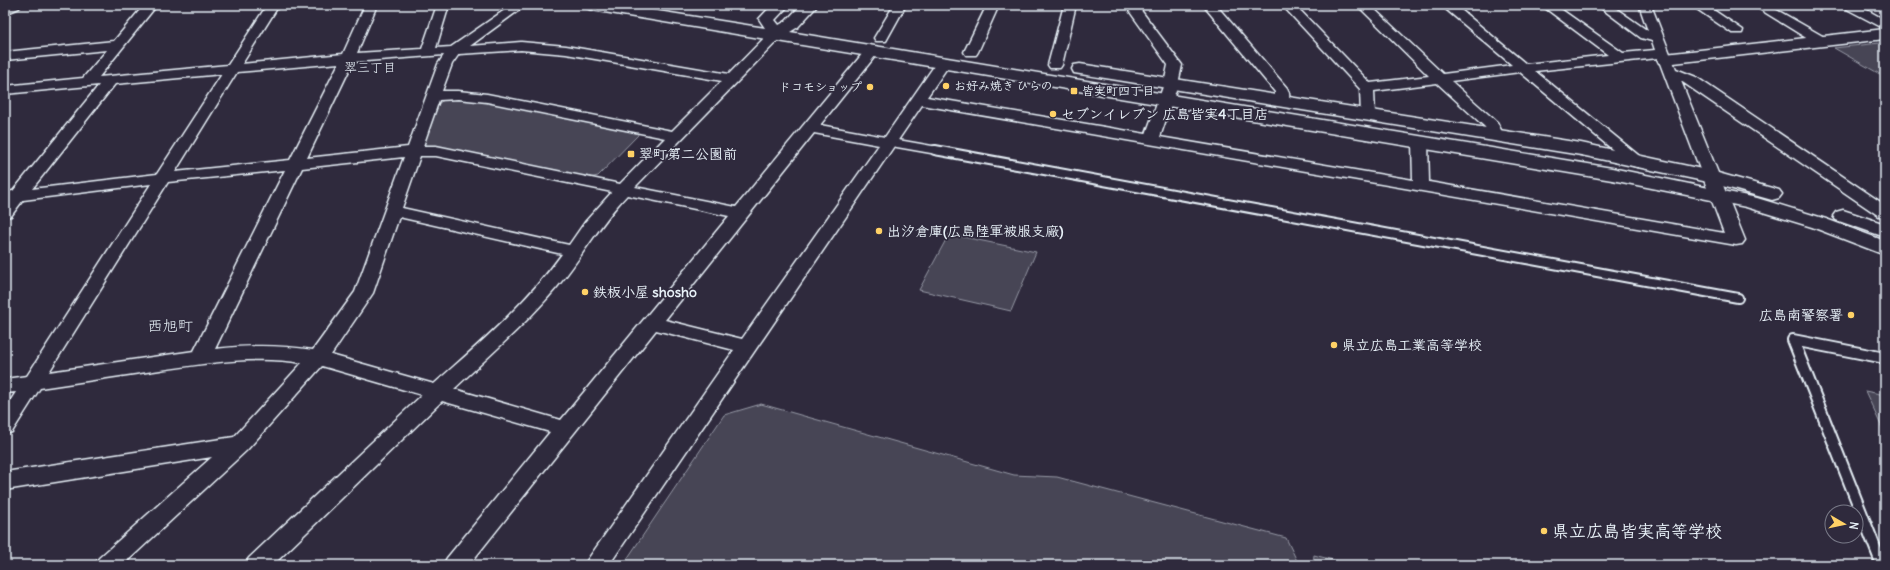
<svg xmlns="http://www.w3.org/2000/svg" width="1890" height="570" font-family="Delius,'Klee One',sans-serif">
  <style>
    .green { fill: #464455; stroke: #979aa6 }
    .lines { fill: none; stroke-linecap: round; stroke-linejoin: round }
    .lane-far2-casing { stroke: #e8f1f8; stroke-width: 10 }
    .lane-far1-casing { stroke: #e8f1f8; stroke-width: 12 }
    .lane-casing { stroke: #e8f1f8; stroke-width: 14 }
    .street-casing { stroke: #e8f1f8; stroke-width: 3 }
    .secondary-casing { stroke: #e8f1f8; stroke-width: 3 }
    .lane-far2 { stroke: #2f2a3d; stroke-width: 7 }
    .lane-far1 { stroke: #2f2a3d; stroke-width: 8 }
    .lane { stroke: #2f2a3d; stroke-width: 10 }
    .street { fill: #2f2a3d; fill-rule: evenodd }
    .secondary { fill: #2f2a3d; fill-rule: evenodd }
    .poi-dot { fill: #ffd166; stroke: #2f2a3d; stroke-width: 1.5 }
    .labels { text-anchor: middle; stroke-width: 3.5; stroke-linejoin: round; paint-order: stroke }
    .far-poi-label { font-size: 12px; font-weight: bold; fill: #e8f1f8; stroke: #2f2a3d; text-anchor: start }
    .far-neighbourhood-label { font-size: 13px; fill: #e8f1f8; stroke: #2f2a3d }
    .poi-label { font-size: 14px; font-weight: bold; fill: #e8f1f8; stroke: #2f2a3d; text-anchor: start }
    .neighbourhood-label { font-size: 15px; fill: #e8f1f8; stroke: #2f2a3d }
    .near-poi-label { font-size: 17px; font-weight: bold; fill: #e8f1f8; stroke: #2f2a3d; text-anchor: start }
  </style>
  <rect width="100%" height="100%" fill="#2f2a3d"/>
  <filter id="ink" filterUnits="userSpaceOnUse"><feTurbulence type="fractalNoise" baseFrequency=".025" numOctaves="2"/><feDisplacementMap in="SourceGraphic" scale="8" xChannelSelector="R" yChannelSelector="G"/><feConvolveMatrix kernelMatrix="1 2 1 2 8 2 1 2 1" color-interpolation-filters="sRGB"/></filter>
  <g filter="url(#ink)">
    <g class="green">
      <polygon points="1880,43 1885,44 1885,77 1834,48"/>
      <polygon points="458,99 485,101 637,132 638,135 598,176 589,178 461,151 425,146 423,144 439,103 444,100"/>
      <polygon points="949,234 1036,252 1011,311 919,290"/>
      <polygon points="1865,391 1885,395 1885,434"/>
      <polygon points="761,404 1014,475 1057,477 1286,538 1297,561 1297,565 623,565 724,415"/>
      <polygon points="1314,555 1352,565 1313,565"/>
    </g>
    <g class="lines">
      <g class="lane-far2-casing">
        <polyline id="lane-far2" points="889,142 940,151"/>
      </g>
      <g class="lane-far1-casing">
        <polyline id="lane-far1" points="935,150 1738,298"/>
      </g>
      <g class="lane-casing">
        <polyline id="lane" points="1882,565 1793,340 1885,358"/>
      </g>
      <g class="street-casing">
        <g id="street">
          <polygon points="5,5 21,5 19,8 5,14"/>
          <path d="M144,5H157L99,77L228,65L267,5H279L242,64L343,54L365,5H377L357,53L422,49L437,5H449L436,48L451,47L512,5H526L470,46L521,42L566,46L729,74L771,31H781L783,34L781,37L635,187L736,207L868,47H878L880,50L820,125L885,137L939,59H949L951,62L927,97L1146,134L1164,84L1168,65L1125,5H1137L1182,65L1178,84L1160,137L1413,180L1412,142L1415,139L1420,137L1425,139L1428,142L1429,182L1724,233L1658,58L1535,71L1643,159L1645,162L1643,165L1637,167L1631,165L1520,72L1451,81L1497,122L1504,136L1501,139L1496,141L1491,139L1485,127L1437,83L1374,91L1375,115L1373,118H1363L1361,115L1360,89L1282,5H1295L1370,83L1429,76L1357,5H1370L1443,74L1512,65L1441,5H1455L1526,64L1608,55L1541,5H1555L1623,53L1655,50L1652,41L1641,38L1597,5H1611L1648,31L1639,5H1651L1676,69L1696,77L1885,205V217L1879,216L1681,81L1745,240L1742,244L1736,245L922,105L609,565H584L734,350L656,330L469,565H443L447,558L550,432L442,401L273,565H245L249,558L422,395L322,366L247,450L123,565H95L99,558L212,457L5,490V472L234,437L302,363C255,355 208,363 160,370C120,376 80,382 40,388L12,432L5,434V409L16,392L5,393V379L27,376L151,184L23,200L11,216L5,217V192L13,191L99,85L5,94V86L83,78L107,50L5,60V52L114,41ZM521,50L566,54L722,81L672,131L487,94L458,91H442L452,64L459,54ZM444,55L438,64L408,147L307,158L353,62ZM339,63L290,160L175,172L237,72ZM222,74L157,174L32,189L115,84ZM458,99L487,102L665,138L620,184L436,146H423L439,100ZM814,133L879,145L742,339L665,320ZM420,156H436L612,192L585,222L569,245L402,208ZM404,157L355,292L313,350C280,345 248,345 215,349L302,168ZM285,170L194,351L49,372L168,182ZM627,195L729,216L561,420L454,389C489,356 526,324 557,287C582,257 600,223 627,195ZM399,217L562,254C526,304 480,343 434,384L331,355L373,293Z"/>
          <polygon points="894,5 906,5 886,41 876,41 874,38"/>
          <polygon points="987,5 999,5 978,52 976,55 966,55 964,52"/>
          <polygon points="1064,5 1076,5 1062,65 1060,68 1050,68 1048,65"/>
          <path d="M1203,5H1216L1287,88C1290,93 1290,100 1287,105H1277L1275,102V92Z"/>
          <polygon points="1691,5 1706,5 1743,30 1742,33 1732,33"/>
          <polygon points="1753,5 1768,5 1826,38 1828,41 1826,44 1816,44"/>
          <polygon points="1843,5 1858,5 1885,20 1885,29 1845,8"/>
        </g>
      </g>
      <g class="secondary-casing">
        <g id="secondary">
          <polygon points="584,5 620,5 765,28 759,19 772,5 789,5 775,20 779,25 786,21 801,5 818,5 798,27 790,32 1612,168 1757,198 1826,219 1885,241 1885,255 1812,227 1746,207 1612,180 592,10 587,8"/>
          <polygon points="1885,29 1885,39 1665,64 1659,63 1657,59 1659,55 1665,54"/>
          <polygon points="1080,64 1581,143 1711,171 1779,190 1782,194 1779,198 1772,200 1708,182 1581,155 1074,73 1072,69 1074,65"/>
          <polygon points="1843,210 1885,224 1885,237 1836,220 1833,216 1836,212"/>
        </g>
      </g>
      <use href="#lane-far2" class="lane-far2"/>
      <use href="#lane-far1" class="lane-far1"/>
      <use href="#lane" class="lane"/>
      <use href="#street" class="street"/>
      <use href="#secondary" class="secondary"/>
    </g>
  </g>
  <g class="poi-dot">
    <circle cx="946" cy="86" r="4"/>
    <circle cx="870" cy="87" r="4"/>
    <rect x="1070" y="87" width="8" height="8" rx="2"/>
    <circle cx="1053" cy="114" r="4"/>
    <rect x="627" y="150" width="8" height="8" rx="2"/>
    <circle cx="879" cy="231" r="4"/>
    <circle cx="585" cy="292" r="4"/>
    <circle cx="1851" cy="315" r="4"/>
    <circle cx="1334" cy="345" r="4"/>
    <circle cx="1544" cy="531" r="4"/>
  </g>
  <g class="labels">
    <g class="far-poi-label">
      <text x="954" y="90">お好み焼き ひらの</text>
      <text x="862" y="91" text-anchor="end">ドコモショップ</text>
      <text x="1082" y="95">皆実町四丁目</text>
    </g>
    <g class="far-neighbourhood-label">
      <text x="370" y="72">翠三丁目</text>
    </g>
    <g class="poi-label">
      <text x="1061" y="119">セブンイレブン 広島皆実4丁目店</text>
      <text x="639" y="159">翠町第二公園前</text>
      <text x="887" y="236">出汐倉庫(広島陸軍被服支廠)</text>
      <text x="593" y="297">鉄板小屋 shosho</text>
      <text x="1843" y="320" text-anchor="end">広島南警察署</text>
      <text x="1342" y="350">県立広島工業高等学校</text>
    </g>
    <g class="neighbourhood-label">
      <text x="170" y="331">西旭町</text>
    </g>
    <g class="near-poi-label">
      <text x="1552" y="537">県立広島皆実高等学校</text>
    </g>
  </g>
  <rect width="1890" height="570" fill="none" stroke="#2f2a3d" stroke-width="20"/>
  <rect x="10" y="10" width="1870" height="550" fill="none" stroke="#e8f1f8" stroke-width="1.5" filter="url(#ink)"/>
  <g transform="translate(1844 524) rotate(99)"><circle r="19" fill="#2f2a3d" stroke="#797a88"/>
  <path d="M0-3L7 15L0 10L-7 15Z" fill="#ffd166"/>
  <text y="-6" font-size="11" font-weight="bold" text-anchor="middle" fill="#e8f1f8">N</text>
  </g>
</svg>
